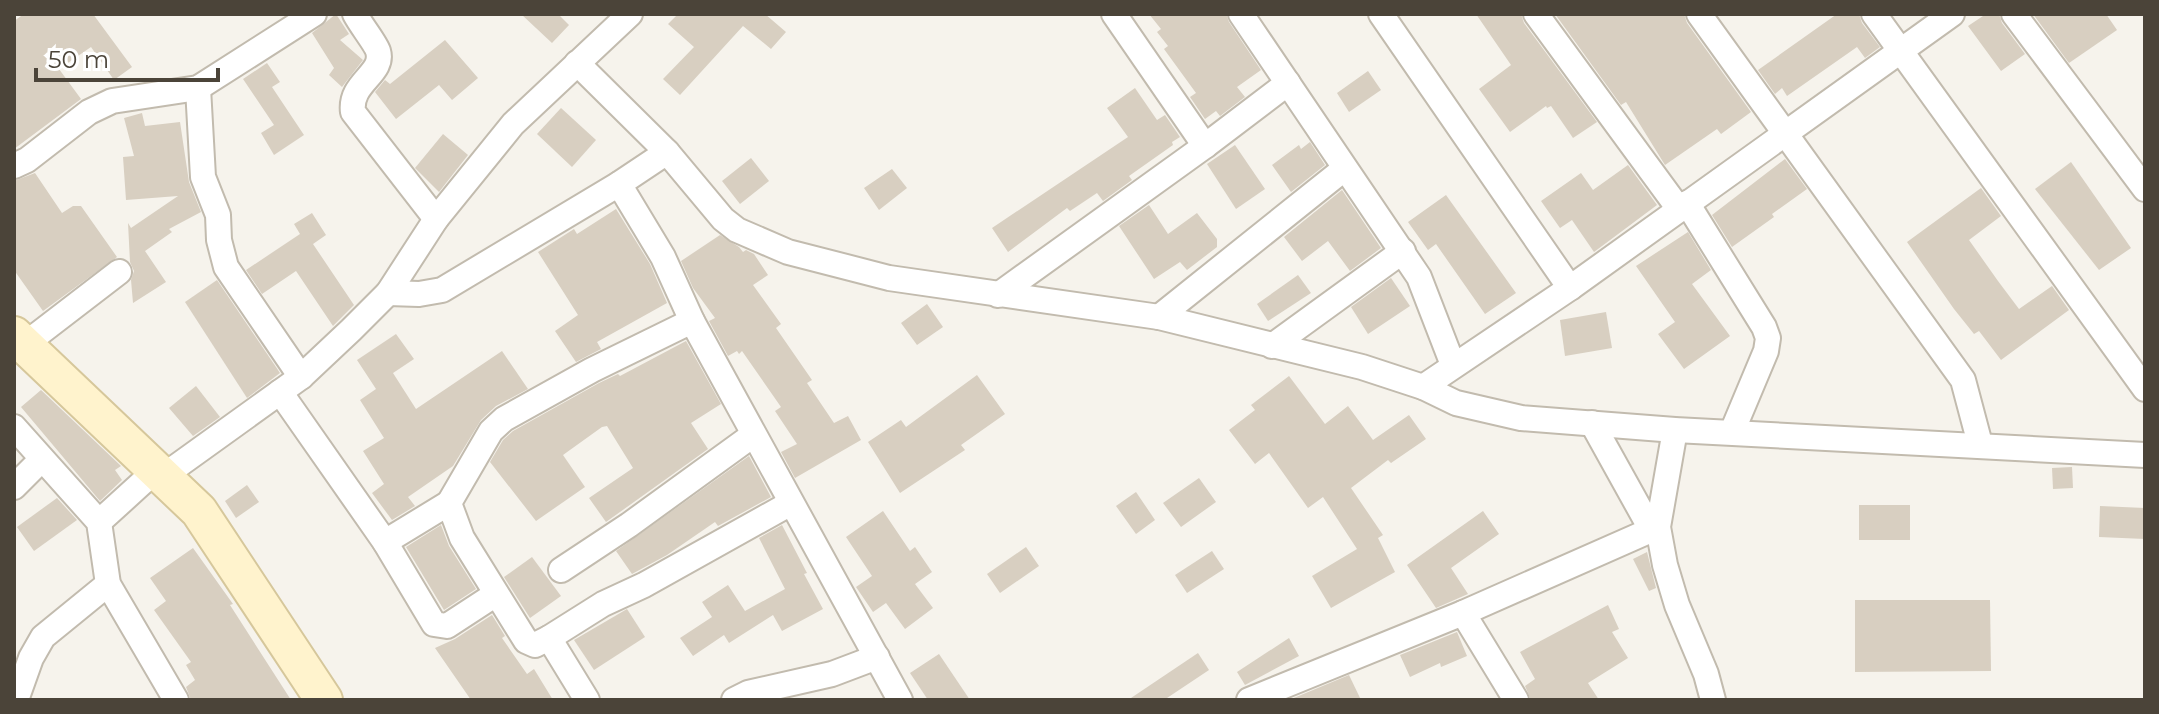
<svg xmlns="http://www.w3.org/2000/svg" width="2159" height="714" font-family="Montserrat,sans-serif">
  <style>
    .building { fill: #d8cfc1 }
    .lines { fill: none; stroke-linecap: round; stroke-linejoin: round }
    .street-casing { stroke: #c2bbae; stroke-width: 28 }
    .secondary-casing { stroke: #d6c79b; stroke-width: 40 }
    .street { stroke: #fff; stroke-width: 24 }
    .secondary { stroke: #fff3cd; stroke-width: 36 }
  </style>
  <rect width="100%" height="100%" fill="#f6f3ec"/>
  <g class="building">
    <polygon points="24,14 93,14 132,67 114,80 91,47 59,69 81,99 14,149 14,21"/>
    <polygon points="336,14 349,34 340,40 363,60 342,87 329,75 334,68 312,33"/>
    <polygon points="521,14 558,14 569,25 552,43"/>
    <polygon points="678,14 765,14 786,32 771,49 743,26 680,95 663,79 694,47 668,24"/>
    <polygon points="1149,14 1226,14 1229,22 1261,70 1237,87 1245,97 1220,116 1216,111 1205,119 1190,97 1196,93 1164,49 1168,46 1157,32 1161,29"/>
    <polygon points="1476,14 1521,14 1524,23 1597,122 1573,138 1551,106 1547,108 1546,106 1510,132 1479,89 1511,65"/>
    <polygon points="1555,14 1684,14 1687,23 1751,112 1721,134 1717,129 1665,165 1626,102 1621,105"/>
    <polygon points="1837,14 1859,14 1862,23 1880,47 1865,58 1857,47 1787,96 1782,88 1775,94 1758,70"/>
    <polygon points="1986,14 1999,14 2002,23 2025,54 2001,71 1968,26"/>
    <polygon points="2033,14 2106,14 2117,30 2069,63"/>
    <polygon points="445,40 478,78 452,100 439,85 396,119 375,92 385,80 390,84"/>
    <polygon points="267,63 280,82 272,87 304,135 274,155 261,133 274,125 243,79"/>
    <polygon points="1368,71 1381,90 1349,112 1337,93"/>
    <polygon points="1135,88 1157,120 1165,115 1180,137 1172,142 1173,145 1129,176 1132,180 1103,201 1097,193 1070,211 1067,208 1008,252 992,228 1128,137 1107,108"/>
    <polygon points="561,108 596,140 572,167 537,134"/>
    <polygon points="142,113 145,126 180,122 189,182 201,212 169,229 172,232 145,251 166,282 133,303 131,280 134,271 130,262 128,223 131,228 178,196 126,200 123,157 134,156 124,118"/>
    <polygon points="443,134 468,155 439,192 415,168"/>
    <polygon points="1310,142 1325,165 1291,192 1272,165 1299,145 1301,149"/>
    <polygon points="1235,145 1265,189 1236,209 1207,164"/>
    <polygon points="751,158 769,181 740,204 722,181"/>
    <polygon points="1785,159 1807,189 1772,214 1774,217 1732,247 1712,215"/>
    <polygon points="2071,162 2131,248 2099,270 2035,189"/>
    <polygon points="1628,165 1657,205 1594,252 1572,220 1560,228 1541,201 1581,173 1593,190"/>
    <polygon points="892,169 907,188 879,210 864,188"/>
    <polygon points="35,173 62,213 73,206 81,206 117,257 43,311 14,270 14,181"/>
    <polygon points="1981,188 2001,216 1969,240 1998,281 2019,309 2052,286 2069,310 2001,360 1979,331 1974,334 1954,309 1907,242"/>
    <polygon points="1342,190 1381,248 1350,271 1328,241 1302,261 1284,237"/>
    <polygon points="1446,195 1516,293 1485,314 1436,244 1428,250 1408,222"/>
    <polygon points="1149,205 1168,234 1197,213 1217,239 1217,247 1187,270 1180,262 1154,279 1119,226"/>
    <polygon points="616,209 650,264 667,303 597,342 601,349 576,362 555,331 578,315 538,252 574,229 577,234"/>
    <polygon points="312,213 326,235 313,244 354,305 333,326 296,271 262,294 246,270 300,234 294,224"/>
    <polygon points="1688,232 1711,270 1692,284 1730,336 1684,369 1658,334 1675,322 1636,266"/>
    <polygon points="720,235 739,247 743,252 746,250 754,254 768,275 753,285 781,324 776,328 812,380 807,383 834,423 848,416 861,440 795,478 781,452 797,444 775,411 781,407 742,351 739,354 737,351 728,356 709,321 715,318 693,288 681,261"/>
    <polygon points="1298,275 1311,293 1268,321 1257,304"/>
    <polygon points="1391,278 1410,306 1368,334 1351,307"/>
    <polygon points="217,280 280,373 247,398 185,302"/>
    <polygon points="927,304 943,327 917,345 901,323"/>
    <polygon points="1606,312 1612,348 1565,356 1560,320"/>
    <polygon points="396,334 414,359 393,373 416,409 502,351 528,389 496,406 481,420 453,466 408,497 415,506 392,520 372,493 384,484 363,451 384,438 360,400 376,389 357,360"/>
    <polygon points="686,341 721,404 691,423 708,449 606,522 589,498 633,468 607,426 602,427 563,455 585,487 536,521 490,462 503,440 513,431 599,383 618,374 620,376"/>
    <polygon points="977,375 1005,414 961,445 965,450 900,493 868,442 901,420 906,427"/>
    <polygon points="1289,376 1325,424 1348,406 1373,440 1409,415 1426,439 1391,463 1388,460 1351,488 1383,535 1378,538 1395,572 1331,608 1312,576 1357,549 1323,497 1308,508 1269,453 1255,464 1229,430 1255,410 1251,405"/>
    <polygon points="196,386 220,417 193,436 169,408"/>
    <polygon points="41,390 121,466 115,470 122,480 100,501 21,407"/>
    <polygon points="749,456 771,497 718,526 715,522 667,555 632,574 616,551"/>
    <polygon points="2072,467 2073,488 2053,489 2052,468"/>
    <polygon points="1199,478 1216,502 1181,527 1163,503"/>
    <polygon points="247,485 259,502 236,518 225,501"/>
    <polygon points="1136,492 1155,520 1136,534 1116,506"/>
    <polygon points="57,498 77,520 34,551 17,527"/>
    <rect x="1859" y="505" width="51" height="35"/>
    <polygon points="2100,506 2145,508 2145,539 2099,537"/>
    <polygon points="883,511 910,551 915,547 932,572 915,584 933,608 905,629 886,603 873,612 856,587 872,576 846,537"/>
    <polygon points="1483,511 1499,534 1451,568 1468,594 1436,608 1407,565"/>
    <polygon points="441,525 449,546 476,589 444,610 406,547"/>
    <polygon points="782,525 807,573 804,574 823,609 782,631 773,615 729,643 724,635 693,656 680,638 712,617 702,602 728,585 745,611 785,589 759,538"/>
    <polygon points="1026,547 1039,566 1000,593 987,574"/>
    <polygon points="193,548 233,604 230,605 291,700 191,700 186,687 195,680 186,665 191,662 154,610 166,601 150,578"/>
    <polygon points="1212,551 1224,569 1187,593 1175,575"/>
    <polygon points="1647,552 1656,588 1649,591 1633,559"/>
    <polygon points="532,557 561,596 530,618 504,577"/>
    <polygon points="1855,600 1990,600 1991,671 1855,672"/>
    <polygon points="1608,605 1619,629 1612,632 1628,658 1588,683 1599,700 1531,700 1525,686 1535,679 1520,652"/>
    <polygon points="627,609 645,637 594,670 574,640"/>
    <polygon points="492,615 505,636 502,638 527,674 534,669 553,700 471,700 435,648 455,639"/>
    <polygon points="1457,632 1467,656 1441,667 1440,663 1410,677 1400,655"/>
    <polygon points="1289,638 1299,656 1245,685 1237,672"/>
    <polygon points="1198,653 1209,670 1164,700 1128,700"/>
    <polygon points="939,654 970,700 928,700 910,673"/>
    <polygon points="1349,675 1361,700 1289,700"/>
  </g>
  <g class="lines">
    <g class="street-casing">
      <g id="street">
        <path d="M355,14C360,24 376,44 378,51C385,74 349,82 353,112L436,219"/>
        <polyline points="1114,14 1205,146"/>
        <polyline points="1241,14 1419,277 1453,365"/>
        <polyline points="1381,14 1570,288"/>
        <polyline points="1536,14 1679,209"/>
        <polyline points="1699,14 1963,380 1980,444"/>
        <polyline points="1874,14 2145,389"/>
        <polyline points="1952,14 1570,288 1423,387 1456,403 1521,418 1675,430 2145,455"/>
        <polyline points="2014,14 2145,189"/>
        <polyline points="577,63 667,152"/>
        <polyline points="198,88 203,177 218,215 219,240 226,267 301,377"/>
        <polyline points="14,166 27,160 89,112 112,101 198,88 314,14"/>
        <polyline points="619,184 663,257 692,321 900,700"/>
        <polyline points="1687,203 1764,327 1768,338 1766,351 1732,432"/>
        <polyline points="388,293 419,294 442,290 619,184 667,152 723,219 737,230 788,252 889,278 1159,317 1362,367 1423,387"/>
        <polyline points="998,295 1205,146 1288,83"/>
        <polyline points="1159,317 1344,169"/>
        <polyline points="24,345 119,272"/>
        <polyline points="1272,346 1403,251"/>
        <polyline points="280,392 385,542 434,624 447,626 496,594"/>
        <polyline points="1592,423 1652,531"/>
        <polyline points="14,427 99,522 108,584 176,700"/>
        <polyline points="1675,430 1658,527 1665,565 1677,605 1706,674 1713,700"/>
        <polyline points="162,477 301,377 351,330 388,293 436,219 513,124 630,14"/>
        <polyline points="14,487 41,460"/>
        <polyline points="99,522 155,471"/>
        <polyline points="385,542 449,503"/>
        <polyline points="561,570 629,525 753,435"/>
        <polyline points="1463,613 1516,700"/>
        <polyline points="549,638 603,604 644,585 791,503"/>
        <polyline points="16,700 31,658 43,637 108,584"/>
        <polyline points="587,700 549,638 535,645 526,641 462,538 449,503 491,431 504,419 592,370 692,321"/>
        <polyline points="734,700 748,693 832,674 877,657"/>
        <polyline points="1249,700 1463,613 1658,527"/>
      </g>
    </g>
    <g class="secondary-casing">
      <polyline id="secondary" points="14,335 199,511 324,700"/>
    </g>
    <use href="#street" class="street"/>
    <use href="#secondary" class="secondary"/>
  </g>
  <rect width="2159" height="714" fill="none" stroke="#4b4439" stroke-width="32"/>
  <path d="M36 68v12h182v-12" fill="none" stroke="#4b4439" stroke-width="4"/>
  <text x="48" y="68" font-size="24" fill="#4b4439" stroke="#ffffff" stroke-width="6" paint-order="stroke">50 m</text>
</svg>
